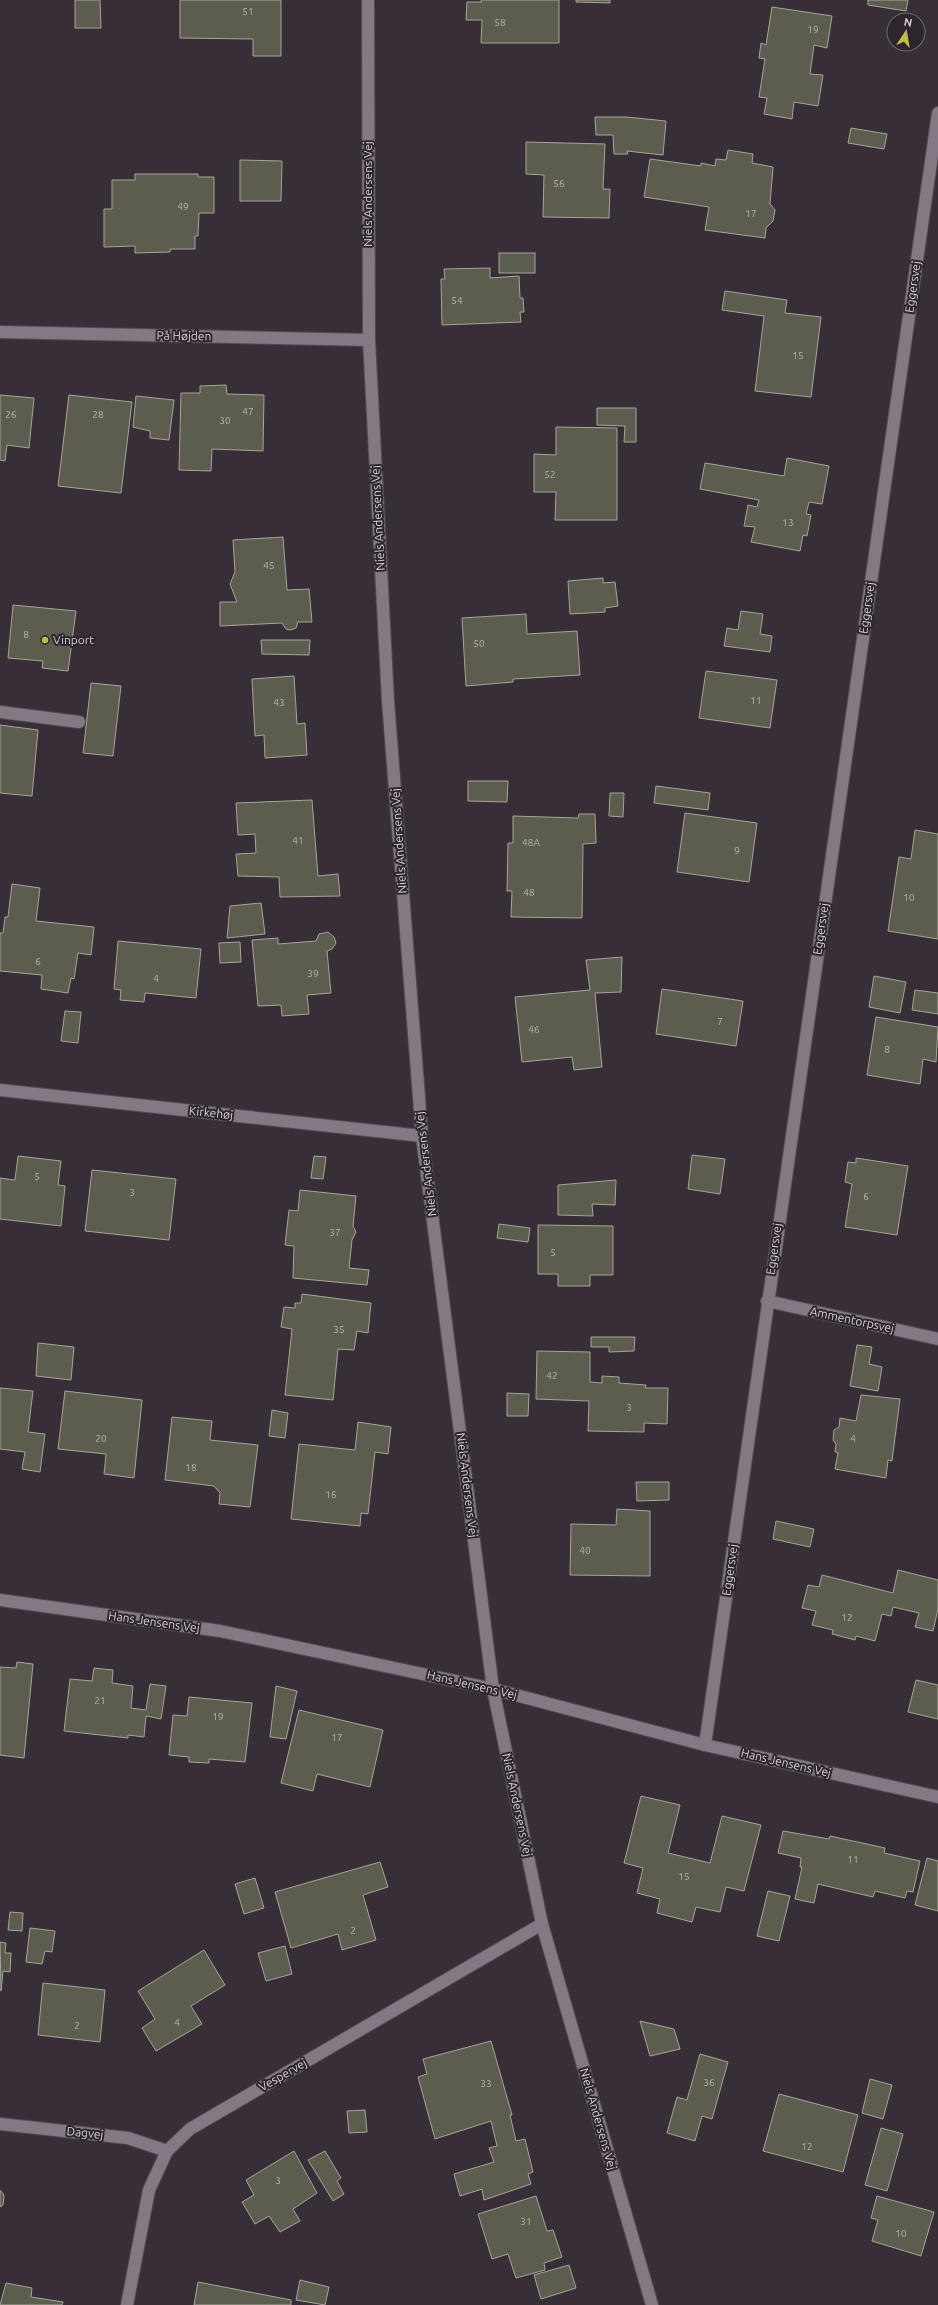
<svg xmlns="http://www.w3.org/2000/svg" width="938" height="2305" font-family="Ubuntu,sans-serif">
  <style>
    .building { fill: #5c5d4f; stroke: #a5a798 }
    .lines { fill: none; stroke-linecap: round; stroke-linejoin: round }
    .service-casing { stroke: #534b54; stroke-width: 14 }
    .minor-casing { stroke: #534b54; stroke-width: 14 }
    .tertiary-casing { stroke: #534b54; stroke-width: 14 }
    .service { stroke: #837884; stroke-width: 12 }
    .minor { stroke: #837884; stroke-width: 12 }
    .tertiary { stroke: #837884; stroke-width: 12 }
    .poi-dot { fill: #bbc044; stroke: #2d242e; stroke-width: 1.5 }
    .labels { text-anchor: middle; stroke-width: 4; stroke-linejoin: round; paint-order: stroke }
    .number-label { font-size: 10px; fill: #b9b5b6 }
    .street-label { font-size: 12px; fill: #d8d2d8; stroke: #2d242e }
    .poi-label { font-size: 12px; fill: #d8d2d8; stroke: #2d242e; text-anchor: start }
  </style>
  <rect width="100%" height="100%" fill="#372e38"/>
  <g class="building">
    <polygon points="75,0 100,0 101,28 75,28"/>
    <polygon points="180,0 281,0 281,56 253,56 253,39 180,38"/>
    <polygon points="481,0 559,0 559,43 481,43 482,20 466,20 467,2 482,2"/>
    <polygon points="576,0 610,0 610,3 576,2"/>
    <polygon points="868,0 908,0 906,11 868,5"/>
    <polygon points="772,7 832,16 827,48 814,45 810,74 823,75 818,106 794,102 792,119 764,114 767,98 759,97 765,59 759,58 761,43 766,45"/>
    <polygon points="595,117 626,117 666,121 663,155 627,151 628,154 614,154 613,135 596,135"/>
    <polygon points="851,128 887,134 884,149 848,143"/>
    <polygon points="526,142 605,144 603,189 610,189 609,218 543,217 544,175 526,174"/>
    <polygon points="728,150 753,154 752,163 773,167 770,204 775,210 773,221 766,228 765,238 705,230 709,207 644,197 650,159 701,166 701,163 715,166 716,159 726,160"/>
    <polygon points="240,160 282,161 281,201 240,201"/>
    <polygon points="135,174 198,174 198,177 214,177 214,213 199,213 198,236 195,236 195,249 170,249 170,252 135,253 135,246 104,247 104,209 112,209 112,180 135,180"/>
    <rect x="499" y="253" width="36" height="20"/>
    <polygon points="490,268 490,278 519,276 520,298 523,298 524,312 520,312 521,322 442,325 441,279 445,279 444,269"/>
    <polygon points="725,291 787,300 785,313 821,317 811,397 755,391 764,316 722,310"/>
    <polygon points="226,385 227,394 264,395 263,451 212,449 211,471 179,470 181,393 200,393 200,386"/>
    <polygon points="0,395 34,398 29,448 7,445 5,461 0,460"/>
    <polygon points="69,395 132,402 121,493 58,486"/>
    <polygon points="136,396 174,400 169,440 150,438 150,431 133,427"/>
    <polygon points="597,408 636,408 636,442 624,442 625,426 597,425"/>
    <polygon points="556,427 617,428 617,520 555,520 556,492 534,492 534,454 556,455"/>
    <polygon points="787,458 829,466 822,504 809,502 806,514 811,515 807,536 803,535 800,551 751,542 755,527 744,526 748,505 757,507 759,500 700,489 705,463 784,476"/>
    <polygon points="283,537 287,590 309,589 312,622 298,622 296,628 290,630 286,629 282,623 220,626 220,602 237,602 230,584 235,572 233,540"/>
    <polygon points="603,578 603,583 615,582 618,606 605,608 605,612 570,614 568,581"/>
    <polygon points="13,605 76,611 68,671 42,668 43,661 8,658"/>
    <polygon points="741,611 763,614 760,634 772,636 770,652 724,646 727,628 738,630"/>
    <polygon points="526,614 527,634 577,631 580,675 513,679 513,682 466,686 462,618"/>
    <polygon points="261,640 310,640 309,655 262,654"/>
    <polygon points="706,671 777,680 770,728 699,718"/>
    <polygon points="294,676 297,724 305,723 307,755 265,758 264,735 255,736 252,679"/>
    <polygon points="91,683 121,686 113,756 83,753"/>
    <polygon points="0,725 38,730 32,796 0,793"/>
    <polygon points="468,781 508,781 507,802 468,801"/>
    <polygon points="656,786 710,793 708,810 654,803"/>
    <polygon points="610,793 624,793 623,817 609,816"/>
    <polygon points="312,800 318,876 338,874 340,896 280,897 279,877 238,876 236,854 256,853 255,834 238,835 236,803"/>
    <polygon points="685,813 757,823 749,882 677,872"/>
    <polygon points="579,814 595,814 596,843 583,844 582,918 511,917 512,891 507,891 508,843 513,843 513,816 578,818"/>
    <polygon points="915,830 938,834 938,939 888,931 899,857 911,859"/>
    <polygon points="12,884 40,888 36,921 94,927 91,955 78,953 74,979 71,978 68,993 41,989 42,975 0,971 0,933 3,933 5,917 8,917"/>
    <polygon points="261,903 265,934 227,938 230,906"/>
    <polygon points="328,932 334,937 336,943 332,949 327,951 331,993 307,995 309,1014 282,1016 281,1005 258,1006 252,940 278,938 278,944 316,941 319,934"/>
    <polygon points="118,941 201,949 196,998 145,993 144,1002 120,1000 121,990 114,989"/>
    <polygon points="240,942 241,962 220,963 219,943"/>
    <polygon points="622,957 621,992 595,993 602,1067 574,1070 572,1057 522,1062 515,997 590,990 586,960"/>
    <polygon points="874,976 906,982 900,1013 869,1007"/>
    <polygon points="662,989 743,1001 736,1046 656,1034"/>
    <polygon points="915,990 938,993 938,1014 912,1010"/>
    <polygon points="65,1011 81,1012 78,1043 61,1041"/>
    <polygon points="876,1017 938,1027 936,1062 923,1059 920,1084 867,1075"/>
    <polygon points="692,1155 725,1159 720,1194 688,1189"/>
    <polygon points="18,1156 61,1161 58,1185 65,1186 61,1226 0,1219 0,1178 15,1180"/>
    <polygon points="314,1156 326,1157 323,1179 311,1178"/>
    <polygon points="856,1158 908,1166 897,1235 845,1227 852,1184 845,1182 848,1162 856,1163"/>
    <polygon points="92,1170 176,1179 169,1240 85,1231"/>
    <polygon points="616,1180 615,1205 592,1204 593,1216 558,1215 558,1185"/>
    <polygon points="300,1190 356,1196 353,1226 356,1232 352,1240 349,1268 369,1270 367,1285 293,1278 294,1246 285,1245 289,1210 298,1211"/>
    <polygon points="499,1224 530,1228 528,1242 497,1238"/>
    <polygon points="538,1225 613,1226 613,1275 590,1275 590,1286 558,1286 558,1274 538,1274"/>
    <polygon points="302,1294 371,1303 368,1333 357,1331 354,1350 338,1349 333,1400 285,1395 292,1329 281,1327 284,1307 295,1308 295,1303 301,1303"/>
    <polygon points="591,1337 635,1337 634,1351 609,1352 609,1347 591,1347"/>
    <polygon points="38,1343 74,1347 71,1380 36,1376"/>
    <polygon points="857,1345 872,1347 869,1364 882,1367 878,1391 850,1386"/>
    <polygon points="537,1351 590,1352 590,1382 602,1383 602,1376 619,1377 619,1383 646,1385 645,1388 668,1388 667,1424 644,1423 644,1432 588,1431 589,1401 536,1399"/>
    <polygon points="0,1388 33,1391 28,1432 45,1434 40,1472 22,1469 25,1452 0,1449"/>
    <polygon points="65,1391 142,1400 134,1478 104,1474 106,1454 58,1449"/>
    <polygon points="507,1393 529,1394 528,1416 507,1416"/>
    <polygon points="861,1395 900,1399 892,1461 888,1460 886,1478 835,1469 838,1453 835,1452 836,1444 833,1440 834,1430 839,1427 840,1418 856,1421"/>
    <polygon points="272,1410 288,1413 285,1438 269,1436"/>
    <polygon points="172,1417 212,1421 210,1440 258,1445 250,1507 219,1504 220,1493 214,1486 165,1480"/>
    <polygon points="358,1422 391,1427 388,1454 375,1452 368,1514 361,1513 360,1526 291,1519 299,1444 355,1450"/>
    <polygon points="636,1482 669,1482 669,1500 637,1501"/>
    <polygon points="617,1509 650,1511 650,1576 570,1575 571,1524 616,1525"/>
    <polygon points="776,1521 814,1529 810,1547 773,1539"/>
    <polygon points="898,1570 938,1580 938,1609 933,1631 915,1627 919,1613 893,1607 891,1616 882,1614 875,1641 856,1636 855,1640 832,1634 833,1630 812,1625 816,1611 802,1608 808,1585 819,1587 822,1575 893,1593"/>
    <polygon points="17,1662 33,1664 24,1758 0,1755 0,1667 16,1668"/>
    <polygon points="94,1668 113,1670 112,1683 133,1686 131,1708 146,1710 150,1684 166,1686 161,1719 146,1716 144,1737 128,1735 128,1738 64,1731 70,1679 92,1681"/>
    <polygon points="916,1680 938,1685 938,1719 908,1712"/>
    <polygon points="276,1686 297,1691 286,1739 270,1737"/>
    <polygon points="189,1697 252,1703 245,1762 209,1759 209,1763 189,1762 189,1757 169,1755 173,1715 187,1716"/>
    <polygon points="299,1710 383,1730 370,1787 317,1774 313,1791 281,1783"/>
    <polygon points="641,1796 680,1805 668,1853 710,1863 722,1816 761,1825 744,1891 726,1887 720,1912 696,1907 692,1922 657,1913 660,1899 637,1893 643,1868 624,1863"/>
    <polygon points="783,1831 829,1839 830,1836 885,1848 884,1853 920,1861 913,1892 907,1891 905,1898 875,1891 873,1897 818,1884 814,1903 795,1899 802,1867 800,1867 801,1858 778,1853"/>
    <polygon points="927,1858 938,1861 938,1911 915,1905"/>
    <polygon points="380,1862 388,1887 363,1895 376,1940 342,1950 338,1934 291,1948 275,1892"/>
    <polygon points="255,1878 264,1908 244,1914 235,1884"/>
    <polygon points="768,1891 790,1896 779,1941 757,1936"/>
    <polygon points="10,1912 23,1913 22,1931 8,1930"/>
    <polygon points="30,1928 55,1931 52,1952 45,1951 42,1964 26,1962"/>
    <polygon points="0,1942 6,1943 5,1953 11,1953 10,1972 3,1971 1,1991"/>
    <polygon points="285,1946 292,1974 266,1981 258,1953"/>
    <polygon points="204,1950 225,1985 191,2006 202,2024 156,2051 142,2028 155,2019 138,1991"/>
    <polygon points="43,1983 105,1990 100,2042 38,2035"/>
    <polygon points="640,2021 674,2029 680,2049 650,2056"/>
    <polygon points="491,2041 512,2115 510,2115 516,2141 525,2139 533,2172 528,2174 531,2184 484,2200 482,2189 460,2196 454,2174 494,2162 489,2148 497,2146 491,2121 435,2139 418,2077 427,2074 423,2059"/>
    <polygon points="700,2054 728,2062 712,2119 702,2116 695,2141 667,2133 677,2097 687,2100"/>
    <polygon points="870,2079 892,2085 883,2119 862,2113"/>
    <polygon points="779,2094 858,2115 843,2172 763,2151"/>
    <polygon points="365,2110 367,2132 349,2133 347,2111"/>
    <polygon points="881,2128 903,2134 887,2191 865,2185"/>
    <polygon points="294,2151 317,2193 293,2209 300,2221 280,2232 269,2216 255,2224 242,2202 254,2195 246,2180"/>
    <polygon points="325,2151 341,2178 337,2181 344,2194 333,2201 308,2160"/>
    <polygon points="0,2190 4,2195 3,2205 0,2207"/>
    <polygon points="536,2196 547,2231 553,2230 562,2257 544,2263 545,2270 516,2278 508,2254 492,2259 478,2214"/>
    <polygon points="877,2196 934,2212 921,2256 872,2241 878,2220 871,2218"/>
    <polygon points="569,2265 576,2288 541,2299 534,2275"/>
    <polygon points="300,2280 329,2287 325,2305 296,2300"/>
    <polygon points="198,2282 291,2300 291,2305 194,2305"/>
    <polygon points="6,2283 32,2288 31,2297 63,2302 62,2305 0,2305"/>
  </g>
  <g class="lines">
    <g class="service-casing">
      <polyline id="service" points="0,712 79,722"/>
    </g>
    <g class="minor-casing">
      <g id="minor">
        <polyline points="0,332 369,340"/>
        <polyline points="0,1090 422,1136"/>
        <polyline points="767,1301 938,1339"/>
        <polyline points="705,1745 938,113"/>
        <polyline points="0,2124 128,2138 167,2151"/>
        <polyline points="127,2305 149,2190 167,2151 190,2129 542,1924"/>
      </g>
    </g>
    <g class="tertiary-casing">
      <g id="tertiary">
        <polyline points="368,0 369,340 388,701 422,1136 493,1689 542,1924 652,2305"/>
        <polyline points="0,1600 220,1631 493,1689 705,1745 938,1797"/>
      </g>
    </g>
    <use href="#service" class="service"/>
    <use href="#minor" class="minor"/>
    <use href="#tertiary" class="tertiary"/>
  </g>
  <circle class="poi-dot" cx="45" cy="640" r="4"/>
  <g class="labels">
    <g class="number-label">
      <text x="248" y="15">51</text>
      <text x="500" y="26">58</text>
      <text x="813" y="33">19</text>
      <text x="559" y="187">56</text>
      <text x="183" y="210">49</text>
      <text x="751" y="217">17</text>
      <text x="457" y="304">54</text>
      <text x="798" y="359">15</text>
      <text x="248" y="415">47</text>
      <text x="11" y="418">26</text>
      <text x="98" y="418">28</text>
      <text x="225" y="424">30</text>
      <text x="550" y="478">52</text>
      <text x="788" y="526">13</text>
      <text x="269" y="569">45</text>
      <text x="26" y="638">8</text>
      <text x="479" y="647">50</text>
      <text x="756" y="704">11</text>
      <text x="279" y="706">43</text>
      <text x="298" y="844">41</text>
      <text x="531" y="846">48A</text>
      <text x="737" y="854">9</text>
      <text x="529" y="896">48</text>
      <text x="909" y="901">10</text>
      <text x="38" y="965">6</text>
      <text x="313" y="977">39</text>
      <text x="156" y="982">4</text>
      <text x="720" y="1025">7</text>
      <text x="534" y="1033">46</text>
      <text x="887" y="1053">8</text>
      <text x="37" y="1180">5</text>
      <text x="132" y="1196">3</text>
      <text x="866" y="1200">6</text>
      <text x="335" y="1236">37</text>
      <text x="553" y="1256">5</text>
      <text x="339" y="1333">35</text>
      <text x="552" y="1379">42</text>
      <text x="629" y="1411">3</text>
      <text x="101" y="1442">20</text>
      <text x="853" y="1442">4</text>
      <text x="191" y="1471">18</text>
      <text x="331" y="1498">16</text>
      <text x="585" y="1554">40</text>
      <text x="847" y="1621">12</text>
      <text x="100" y="1704">21</text>
      <text x="218" y="1720">19</text>
      <text x="337" y="1741">17</text>
      <text x="853" y="1863">11</text>
      <text x="684" y="1880">15</text>
      <text x="353" y="1934">2</text>
      <text x="177" y="2026">4</text>
      <text x="77" y="2029">2</text>
      <text x="709" y="2086">36</text>
      <text x="486" y="2087">33</text>
      <text x="807" y="2150">12</text>
      <text x="278" y="2184">3</text>
      <text x="526" y="2225">31</text>
      <text x="901" y="2237">10</text>
    </g>
    <g class="street-label">
      <text transform="translate(368 194) rotate(-90)" y="4">Niels Andersens Vej</text>
      <text transform="translate(913 287) rotate(-82)" y="4">Eggersvej</text>
      <text transform="translate(184 336) rotate(1)" y="4">På Højden</text>
      <text transform="translate(378 518) rotate(-93)" y="4">Niels Andersens Vej</text>
      <text transform="translate(867 608) rotate(-82)" y="4">Eggersvej</text>
      <text transform="translate(399 841) rotate(-94)" y="4">Niels Andersens Vej</text>
      <text transform="translate(821 929) rotate(-82)" y="4">Eggersvej</text>
      <text transform="translate(211 1113) rotate(6)" y="4">Kirkehøj</text>
      <text transform="translate(426 1164) rotate(-97)" y="4">Niels Andersens Vej</text>
      <text transform="translate(774 1249) rotate(-82)" y="4">Eggersvej</text>
      <text transform="translate(852 1320) rotate(12)" y="4">Ammentorpsvej</text>
      <text transform="translate(467 1485) rotate(83)" y="4">Niels Andersens Vej</text>
      <text transform="translate(730 1570) rotate(-82)" y="4">Eggersvej</text>
      <text transform="translate(154 1622) rotate(8)" y="4">Hans Jensens Vej</text>
      <text transform="translate(472 1685) rotate(13)" y="4">Hans Jensens Vej</text>
      <text transform="translate(786 1763) rotate(13)" y="4">Hans Jensens Vej</text>
      <text transform="translate(517 1805) rotate(78)" y="4">Niels Andersens Vej</text>
      <text transform="translate(283 2075) rotate(-30)" y="4">Vespervej</text>
      <text transform="translate(598 2119) rotate(74)" y="4">Niels Andersens Vej</text>
      <text transform="translate(85 2133) rotate(6)" y="4">Dagvej</text>
    </g>
    <g class="poi-label">
      <text x="53" y="644">Vinport</text>
    </g>
  </g>
  <g transform="translate(906 32) rotate(12)"><circle r="19" fill="#2d242e" stroke="#716a72"/>
  <path d="M0-3L7 15L0 10L-7 15Z" fill="#bbc044"/>
  <text y="-6" font-size="11" font-weight="bold" text-anchor="middle" fill="#d8d2d8">N</text>
  </g>
</svg>
